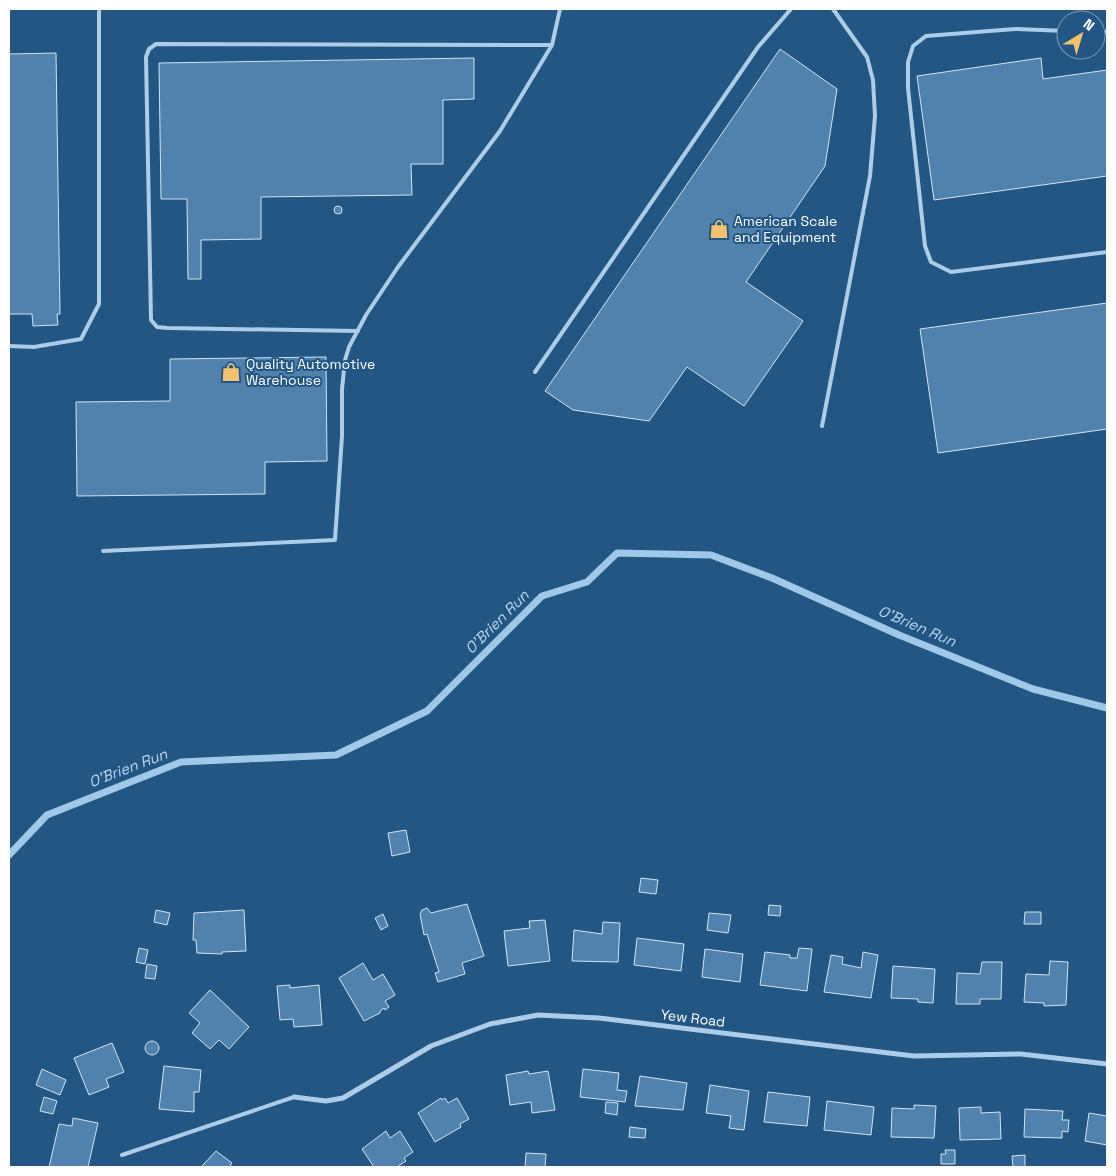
<svg xmlns="http://www.w3.org/2000/svg" width="1116" height="1176" font-family="'Space Grotesk',sans-serif">
  <style>
    .lines { fill: none; stroke-linecap: round; stroke-linejoin: round }
    .stream { stroke: #a0c8e9; stroke-width: 7 }
    .building { fill: #5082ad; stroke: #d0e4f6 }
    .service { stroke: #accce8; stroke-width: 4 }
    .minor { stroke: #accce8; stroke-width: 5 }
    .labels { text-anchor: middle; stroke-width: 4; stroke-linejoin: round; paint-order: stroke }
    .poi-label { font-size: 14px; fill: #fff; stroke: #235683; text-anchor: start }
    .street-label { font-size: 14px; fill: #fff; stroke: #235683 }
    .water-label { font-size: 15px; font-style: italic; fill: #b7d6ef; stroke: #235683 }
  </style>
  <rect width="100%" height="100%" fill="#235683"/>
  <g class="lines">
    <polyline class="stream" points="9,855 47,815 181,762 336,755 427,711 542,596 587,582 617,553 711,555 772,578 899,635 1033,689 1107,708"/>
  </g>
  <g class="building">
    <polygon points="780,49 837,89 825,166 746,282 803,321 744,406 687,367 649,421 573,410 545,391"/>
    <polygon points="56,53 60,314 57,314 58,325 33,326 32,314 9,314 9,54"/>
    <polygon points="474,58 474,99 443,100 443,164 411,164 412,195 261,197 261,239 201,240 201,279 188,279 187,199 161,199 159,63"/>
    <polygon points="1041,58 1043,79 1107,70 1107,176 934,200 917,76"/>
    <circle cx="338" cy="210" r="4"/>
    <polygon points="1107,303 1107,429 938,453 920,329"/>
    <polygon points="326,357 327,461 265,462 265,494 77,496 76,402 170,401 170,359"/>
    <polygon points="406,830 410,852 392,856 388,833"/>
    <polygon points="641,878 658,880 656,894 639,892"/>
    <polygon points="467,904 484,956 462,963 465,974 438,982 435,973 439,972 427,934 424,935 420,914 422,910 427,908 431,913"/>
    <polygon points="769,905 781,906 780,916 768,915"/>
    <polygon points="156,910 170,913 167,925 154,922"/>
    <polygon points="244,910 246,951 222,952 222,954 197,953 196,940 193,940 194,913"/>
    <polygon points="1025,912 1041,912 1041,924 1024,924"/>
    <polygon points="709,913 731,915 728,933 707,930"/>
    <polygon points="383,914 388,926 381,930 375,918"/>
    <polygon points="545,920 550,961 508,966 504,931 530,928 529,921"/>
    <polygon points="603,922 620,923 618,962 572,961 574,930 602,934"/>
    <polygon points="637,938 684,944 681,971 634,965"/>
    <polygon points="139,948 148,950 145,964 136,962"/>
    <polygon points="799,948 812,949 807,991 760,985 765,952 790,955 790,958 797,958"/>
    <polygon points="705,949 743,954 740,982 702,977"/>
    <polygon points="863,952 878,955 871,998 824,992 831,955 843,957 842,964 861,968"/>
    <polygon points="1050,961 1068,962 1066,1005 1044,1006 1044,1003 1024,1002 1026,974 1049,975"/>
    <polygon points="982,962 1002,962 1001,999 980,999 980,1004 956,1004 957,973 980,974"/>
    <polygon points="363,963 373,980 383,974 395,995 385,1001 389,1007 385,1010 384,1008 380,1011 380,1013 364,1021 339,978"/>
    <polygon points="147,964 157,966 155,979 145,978"/>
    <polygon points="893,966 935,969 933,1003 918,1002 918,999 891,998"/>
    <polygon points="290,985 290,988 319,985 322,1025 294,1027 293,1019 280,1020 277,986"/>
    <polygon points="210,990 249,1027 229,1049 219,1040 210,1049 192,1033 200,1023 189,1013"/>
    <circle cx="152" cy="1048" r="7"/>
    <polygon points="112,1043 124,1072 106,1079 109,1087 89,1095 74,1058"/>
    <polygon points="164,1066 201,1070 199,1092 194,1092 194,1112 159,1109"/>
    <polygon points="42,1069 66,1080 60,1095 36,1085"/>
    <polygon points="583,1069 619,1073 617,1090 627,1091 625,1102 580,1097"/>
    <polygon points="528,1071 529,1074 548,1071 555,1110 532,1113 531,1102 510,1105 506,1075"/>
    <polygon points="640,1076 687,1083 683,1110 635,1106"/>
    <polygon points="710,1085 749,1091 744,1130 729,1128 731,1116 706,1113"/>
    <polygon points="768,1092 810,1097 807,1126 764,1122"/>
    <polygon points="44,1097 57,1101 53,1114 40,1111"/>
    <polygon points="441,1098 442,1100 445,1098 448,1103 457,1098 469,1119 460,1124 461,1127 435,1142 418,1113"/>
    <polygon points="827,1101 874,1107 871,1135 824,1130"/>
    <polygon points="606,1102 618,1103 617,1115 605,1113"/>
    <polygon points="914,1105 936,1106 934,1138 891,1137 892,1108 914,1109"/>
    <polygon points="981,1107 981,1113 1000,1112 1001,1139 960,1140 959,1108"/>
    <polygon points="1025,1109 1063,1111 1062,1120 1069,1120 1068,1132 1062,1131 1062,1138 1024,1137"/>
    <polygon points="1089,1113 1107,1116 1107,1145 1085,1141"/>
    <polygon points="73,1118 98,1123 88,1167 49,1167 59,1124 72,1126"/>
    <polygon points="630,1127 646,1129 645,1138 629,1137"/>
    <polygon points="386,1131 390,1138 400,1131 413,1152 404,1158 406,1161 397,1167 374,1167 362,1149"/>
    <polygon points="945,1150 955,1150 955,1164 941,1164 941,1154 946,1154"/>
    <polygon points="216,1151 232,1163 230,1165 233,1167 201,1167"/>
    <polygon points="526,1153 546,1154 545,1167 525,1167"/>
    <polygon points="1025,1155 1025,1167 1013,1167 1012,1156"/>
  </g>
  <g class="lines">
    <g class="service">
      <polyline points="1066,31 1015,29 926,36 913,46 908,62 908,88 925,246 931,262 951,272 1107,252"/>
      <polyline points="1096,32 1107,32"/>
      <polyline points="358,331 167,328 157,327 151,320 146,57 149,49 156,44 552,45"/>
      <polyline points="9,346 34,347 81,339 99,304 99,9"/>
      <polyline points="535,372 758,47 791,9"/>
      <polyline points="822,426 870,176 875,116 873,80 867,57 833,9"/>
      <polyline points="103,551 335,540 342,436 342,389 345,360 349,347 366,315 398,267 500,131 552,45 560,9"/>
      <polyline points="122,1155 294,1097"/>
    </g>
    <polyline class="minor" points="294,1097 326,1101 343,1098 431,1046 490,1024 538,1015 599,1018 914,1056 1021,1054 1107,1064"/>
  </g>
  <defs>
    <g id="shop-bare" transform="scale(1.5)"><path d="M-5-2.5h2.3a2.7 3.5 0 0 1 5.4 0H5L5.5 6h-11ZM-1.5-2.5h3a1.5 2.3 0 0 0-3 0Z" fill="#f3c16f" stroke="#235683" stroke-width="2.5" paint-order="stroke"/></g>
  </defs>
  <g fill-rule="evenodd">
    <use href="#shop-bare" x="719" y="229"/>
    <use href="#shop-bare" x="231" y="372"/>
  </g>
  <g class="labels">
    <g class="poi-label">
      <text x="734" y="226">American Scale<tspan x="734" dy="16">and Equipment</tspan></text>
      <text x="246" y="369">Quality Automotive<tspan x="246" dy="16">Warehouse</tspan></text>
    </g>
    <g class="street-label">
      <text transform="translate(693 1018) rotate(7)" y="5">Yew Road</text>
    </g>
    <g class="water-label">
      <text transform="translate(497 622) rotate(-45)" y="5">O'Brien Run</text>
      <text transform="translate(917 626) rotate(23)" y="5">O'Brien Run</text>
      <text transform="translate(128 768) rotate(-21)" y="5">O'Brien Run</text>
    </g>
  </g>
  <rect width="1116" height="1176" fill="none" stroke="#ffffff" stroke-width="20"/>
  <g transform="translate(1081 35) rotate(38)"><circle r="24" fill="#235683" stroke="#7b9ab5"/>
  <path d="M0-4L9 19L0 12L-9 19Z" fill="#f3c16f"/>
  <text y="-8" font-size="14" font-weight="bold" text-anchor="middle" fill="#ffffff">N</text>
  </g>
</svg>
